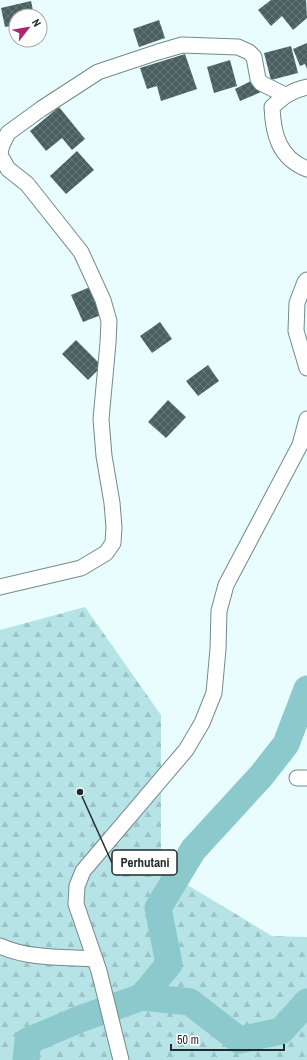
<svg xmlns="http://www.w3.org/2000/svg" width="307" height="1060" font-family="'Archivo Narrow',sans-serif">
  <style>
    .forest { fill: url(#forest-firs) }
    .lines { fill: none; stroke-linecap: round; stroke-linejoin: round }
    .river { stroke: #8bc9cc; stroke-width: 27 }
    .building { fill: url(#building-cross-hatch) }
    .minor-casing { stroke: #73898a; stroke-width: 17 }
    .minor { stroke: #fff; stroke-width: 15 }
    .leader { fill: none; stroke: #222b2b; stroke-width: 1.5 }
    .callout-dot { fill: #222b2b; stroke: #fff; stroke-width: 1.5 }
    .callout { fill: #fff; stroke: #222b2b; stroke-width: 1.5 }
    .callout-label { font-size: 13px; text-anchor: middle; font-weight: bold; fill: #222b2b }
  </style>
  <defs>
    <pattern id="forest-firs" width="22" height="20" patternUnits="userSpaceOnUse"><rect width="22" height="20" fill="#b6e3e5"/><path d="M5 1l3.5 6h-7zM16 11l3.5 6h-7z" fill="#9cc3c5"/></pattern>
    <pattern id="building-cross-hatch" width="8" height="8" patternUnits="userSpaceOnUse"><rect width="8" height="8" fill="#4a5f60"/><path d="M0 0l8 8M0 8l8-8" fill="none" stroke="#677778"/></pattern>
  </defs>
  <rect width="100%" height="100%" fill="#e9fdfe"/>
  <polygon class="forest" points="85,607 161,715 161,869 272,936 307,937 307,1060 0,1060 0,630"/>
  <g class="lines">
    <g class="river">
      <polyline points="142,997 190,1002 239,1040 281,1031 307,1002"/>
      <polyline points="26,1060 28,1041 80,1019 142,997 169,964 158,908 193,850 261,776 286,744 307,689"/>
    </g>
  </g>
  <g class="building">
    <polygon points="271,0 306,0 307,18 293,30 282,16 271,26 258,10"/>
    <polygon points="31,1 34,15 16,16 16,25 5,27 1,8"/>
    <polygon points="159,20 165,38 139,47 133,29"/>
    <polygon points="307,43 307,69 305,64 300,66 293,49"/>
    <polygon points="291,46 298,73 271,80 264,53"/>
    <polygon points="185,54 197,89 161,101 157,86 147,89 140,68"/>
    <polygon points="230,60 237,86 214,93 207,67"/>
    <polygon points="255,79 261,92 240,101 235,89"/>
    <polygon points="59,107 85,139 72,150 62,138 46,151 30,131"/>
    <polygon points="77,151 94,170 66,194 50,176"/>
    <polygon points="90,287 101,315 83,322 71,295"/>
    <polygon points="160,322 172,339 152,353 140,336"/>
    <polygon points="76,340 102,366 88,380 62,354"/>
    <polygon points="208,365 219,381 198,396 186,381"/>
    <polygon points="168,400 186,417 166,438 148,422"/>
  </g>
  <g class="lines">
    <g class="minor-casing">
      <g id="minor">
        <path d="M307,87C292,90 283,97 272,107C273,134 279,158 307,169"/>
        <polyline points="0,153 2,145 8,133 41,109 98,72 158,52 182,45 238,47 249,52 254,57 258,79 261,83 285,95"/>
        <polyline points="0,155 8,169 27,184 81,252 103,300 109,321 108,343 101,419 104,456 112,503 114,527 113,543 106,553 81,568 0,587"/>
        <polyline points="307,280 305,282 297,303 296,331 307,368"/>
        <polyline points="297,778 307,778"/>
        <path d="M0,946C29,959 64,957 95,959"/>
        <polyline points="121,1060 99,971 76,904 77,886 83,871 186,750 202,723 214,693 218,649 219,611 226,585 300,445 307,419"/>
      </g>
    </g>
    <use href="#minor" class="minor"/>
  </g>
  <path class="leader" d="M80 792L112 863"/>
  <circle class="callout-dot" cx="80" cy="792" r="4"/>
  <rect class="callout" x="112" y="850" width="65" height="25" rx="4"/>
  <g class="callout-label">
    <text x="145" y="867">Perhutani</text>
  </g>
  <g transform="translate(28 28) rotate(59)"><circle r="19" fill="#ffffff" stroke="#a7aaaa"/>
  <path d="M0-3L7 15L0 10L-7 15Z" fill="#a82672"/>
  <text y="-6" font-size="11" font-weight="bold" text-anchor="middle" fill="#222b2b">N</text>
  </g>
  <path d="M171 1044v6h113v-6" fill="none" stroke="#222b2b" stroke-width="2"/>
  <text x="177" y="1044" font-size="12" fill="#222b2b" stroke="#ffffff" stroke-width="3" paint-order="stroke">50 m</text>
</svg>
